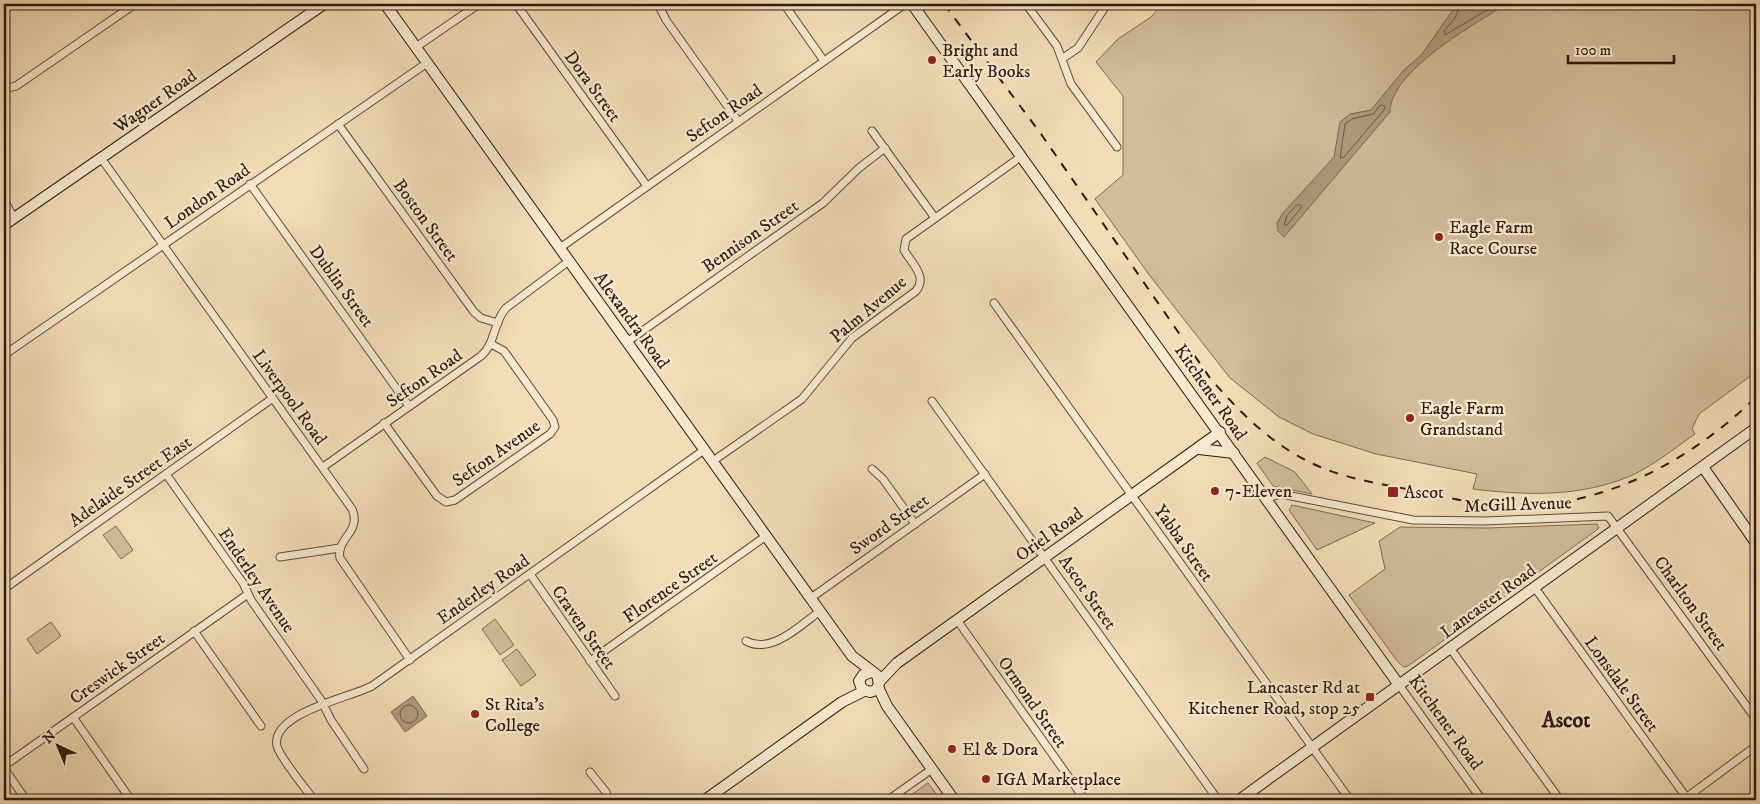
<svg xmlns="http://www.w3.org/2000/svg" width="1760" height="804" font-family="'IM FELL DW Pica',serif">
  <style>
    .green { fill: #d2bc9a; stroke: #806a55 }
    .water { fill: #b09a7e; stroke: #7c6652 }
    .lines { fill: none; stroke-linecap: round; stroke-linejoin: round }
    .shore { stroke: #705a47; stroke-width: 1 }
    .street-casing { stroke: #604a3a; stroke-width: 9 }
    .secondary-casing { stroke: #2f1910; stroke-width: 12 }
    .street { stroke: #f7e9d0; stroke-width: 7 }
    .secondary { stroke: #f7e9d0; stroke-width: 10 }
    .rail { stroke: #2f1910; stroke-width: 2; stroke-dasharray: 9 9; stroke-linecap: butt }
    .poi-dot { fill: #8f2418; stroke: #f7e9d0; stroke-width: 2 }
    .labels { text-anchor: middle; stroke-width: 4.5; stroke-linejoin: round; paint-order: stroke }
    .poi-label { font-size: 18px; fill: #2f1910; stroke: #f7e9d0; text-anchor: start }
    .street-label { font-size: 18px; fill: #2f1910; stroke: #f7e9d0 }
    .district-label { font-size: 22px; font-weight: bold; fill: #2f1910; stroke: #f7e9d0 }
  </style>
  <rect width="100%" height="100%" fill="#f3ddb6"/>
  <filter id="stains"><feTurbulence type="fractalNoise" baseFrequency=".004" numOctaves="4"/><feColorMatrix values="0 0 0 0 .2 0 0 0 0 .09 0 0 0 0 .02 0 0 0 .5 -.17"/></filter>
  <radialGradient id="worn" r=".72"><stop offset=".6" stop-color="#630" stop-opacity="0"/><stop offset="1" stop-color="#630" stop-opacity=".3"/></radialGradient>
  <g class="green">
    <path d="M1162,4H1756V372L1699,414L1692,429L1695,434C1672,450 1647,471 1620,480C1573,497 1522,495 1473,489L1477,474L1376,454L1313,434L1279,417L1230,378L1150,276L1095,199L1123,175V96L1096,62L1118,39L1151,17Z"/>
    <polygon points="1265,457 1295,472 1312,494 1273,486 1257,463"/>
    <polygon points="1292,505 1375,523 1317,550 1289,510"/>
    <polygon points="1597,524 1599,528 1594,532 1408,666 1404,667 1398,662 1349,595 1385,569 1379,541 1400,527 1488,528"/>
    <polygon points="116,526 133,550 121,559 103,535"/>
    <polygon points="495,619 514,645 500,655 482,629"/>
    <polygon points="51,622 61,636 37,654 27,639"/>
    <polygon points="517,649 536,675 521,686 502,660"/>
    <polygon points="928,783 941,800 904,800"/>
  </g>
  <g class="water">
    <path d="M1457,4H1507C1476,23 1390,71 1390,112L1284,237L1278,231L1277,223L1283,213L1334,157L1340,122L1350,114L1371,110L1403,71L1422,54Z"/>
    <polygon points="413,696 427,716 405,732 391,712"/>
  </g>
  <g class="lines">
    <g class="shore">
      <polyline points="1461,4 1455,18 1444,31 1445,35 1497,4"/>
      <polygon points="1381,105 1385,106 1384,110 1344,157 1340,158 1345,124 1352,119 1373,114"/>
      <polygon points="1297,205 1301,205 1301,208 1287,225 1284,225 1287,216"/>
      <circle cx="409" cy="714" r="9"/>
    </g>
    <g class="street-casing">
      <g id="street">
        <polyline points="516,4 647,186"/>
        <polyline points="658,4 666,20 738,121"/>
        <polyline points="784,4 824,61"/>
        <polyline points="1026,4 1057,46 1071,84 1117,147"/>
        <polyline points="416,47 479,4"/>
        <polyline points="4,55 5,202 14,218"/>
        <polyline points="1063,58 1078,48 1107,4"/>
        <polyline points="4,89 16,86 135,4"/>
        <polyline points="338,124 474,312 481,318 498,323"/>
        <polyline points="872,131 935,218"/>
        <path d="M101,158L352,509C362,532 336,538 340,558L410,660"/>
        <polyline points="250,184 409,406"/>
        <polyline points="560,248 905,4"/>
        <polyline points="994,303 1350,800"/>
        <polyline points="627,342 823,203 859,168 885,148"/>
        <polyline points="4,355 427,63"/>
        <polyline points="932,401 1218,800"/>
        <polyline points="384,423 437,496 446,502 455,500 550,434 555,427 553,420 504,351 491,344"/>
        <path d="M713,461L802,399L852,338L916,291C928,276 911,263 904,250L906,239L1022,156"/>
        <path d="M323,467L481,356C496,343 493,322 506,308L569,261"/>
        <polyline points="872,469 883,479 915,524"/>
        <polyline points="166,474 243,583 251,600 321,700 331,720 364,769"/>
        <polyline points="1267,498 1281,494 1413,520 1484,521 1608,516 1756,719"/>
        <polyline points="280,557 340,548"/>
        <polyline points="530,574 615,696"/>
        <polyline points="1535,588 1686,797"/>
        <polyline points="4,589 273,398"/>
        <polyline points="811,598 985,474"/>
        <polyline points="957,620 1085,800"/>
        <polyline points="194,631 261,726"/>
        <path d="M746,641C771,655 801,625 820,611"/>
        <polyline points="1450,648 1560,800"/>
        <polyline points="590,661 766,536"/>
        <polyline points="1399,685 1482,800"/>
        <polyline points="73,717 131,800"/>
        <polyline points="4,766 248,594"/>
        <polyline points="4,768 26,800"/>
        <polyline points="590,772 606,792 609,800"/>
        <path d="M314,800C306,789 280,758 277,746C270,713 352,697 372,686L704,450"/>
        <polyline points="888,800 932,769"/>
        <polyline points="1683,800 1756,746"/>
      </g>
    </g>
    <g class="secondary-casing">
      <g id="secondary">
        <polyline points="385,4 852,656 877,675 879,684 876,690 870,692 862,689 859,681 863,675 871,672"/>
        <polyline points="912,4 1399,685"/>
        <polyline points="4,225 324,4"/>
        <polyline points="1199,449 1234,453"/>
        <polyline points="1703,467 1756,543"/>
        <polyline points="880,681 897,663 1220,432"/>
        <polyline points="878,687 887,706 954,800"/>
        <polyline points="705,800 842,702 864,691"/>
        <polyline points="1239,800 1756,428"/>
      </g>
    </g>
    <use href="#street" class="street"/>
    <use href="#secondary" class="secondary"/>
    <path class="rail" d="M944,4L1041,134L1210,378C1243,416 1277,450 1325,469C1353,480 1387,485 1417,491C1450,498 1483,506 1518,507C1532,508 1549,505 1563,502C1636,489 1703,449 1756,397"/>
  </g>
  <g class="poi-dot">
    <circle cx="932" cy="60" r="5"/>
    <circle cx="1439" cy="237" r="5"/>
    <circle cx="1410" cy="418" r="5"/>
    <circle cx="1215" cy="491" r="5"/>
    <rect x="1387" y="486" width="12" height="12" rx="2.5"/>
    <rect x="1365" y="692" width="10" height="10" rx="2.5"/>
    <circle cx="475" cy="714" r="5"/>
    <circle cx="952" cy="749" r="5"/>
    <circle cx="986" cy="779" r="5"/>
  </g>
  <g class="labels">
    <g class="poi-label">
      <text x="942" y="56">Bright and<tspan x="942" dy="21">Early Books</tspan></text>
      <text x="1449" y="233">Eagle Farm<tspan x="1449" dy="21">Race Course</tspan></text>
      <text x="1420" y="414">Eagle Farm<tspan x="1420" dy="21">Grandstand</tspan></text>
      <text x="1225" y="497">7-Eleven</text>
      <text x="1404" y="498">Ascot</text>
      <text x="1360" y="693" text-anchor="end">Lancaster Rd at<tspan x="1360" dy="21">Kitchener Road, stop 25</tspan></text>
      <text x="485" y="710">St Rita's<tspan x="485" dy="21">College</tspan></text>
      <text x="962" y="755">El &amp; Dora</text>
      <text x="996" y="785">IGA Marketplace</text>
    </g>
    <g class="street-label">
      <text transform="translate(593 86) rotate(54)" y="6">Dora Street</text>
      <text transform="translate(155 101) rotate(-35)" y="6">Wagner Road</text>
      <text transform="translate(724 113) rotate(-35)" y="6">Sefton Road</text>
      <text transform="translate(207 196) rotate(-35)" y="6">London Road</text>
      <text transform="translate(426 220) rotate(54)" y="6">Boston Street</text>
      <text transform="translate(750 236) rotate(-35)" y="6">Bennison Street</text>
      <text transform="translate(342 286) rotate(54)" y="6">Dublin Street</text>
      <text transform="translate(868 309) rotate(-40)" y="6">Palm Avenue</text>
      <text transform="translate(632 320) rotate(54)" y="6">Alexandra Road</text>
      <text transform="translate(424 378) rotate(-35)" y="6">Sefton Road</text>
      <text transform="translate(1211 392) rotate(55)" y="6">Kitchener Road</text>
      <text transform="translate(290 397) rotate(54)" y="6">Liverpool Road</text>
      <text transform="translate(496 453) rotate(-35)" y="6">Sefton Avenue</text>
      <text transform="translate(130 481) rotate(-35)" y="6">Adelaide Street East</text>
      <text transform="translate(1518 504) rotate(-2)" y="6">McGill Avenue</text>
      <text transform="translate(889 524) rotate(-35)" y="6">Sword Street</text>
      <text transform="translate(1049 534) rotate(-36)" y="6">Oriel Road</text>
      <text transform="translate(1184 543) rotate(55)" y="6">Yabba Street</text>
      <text transform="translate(257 580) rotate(56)" y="6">Enderley Avenue</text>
      <text transform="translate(670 587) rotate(-35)" y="6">Florence Street</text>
      <text transform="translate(483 589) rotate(-35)" y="6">Enderley Road</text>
      <text transform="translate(1088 592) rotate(55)" y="6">Ascot Street</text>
      <text transform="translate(1488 601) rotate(-36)" y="6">Lancaster Road</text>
      <text transform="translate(1691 603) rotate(54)" y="6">Charlton Street</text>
      <text transform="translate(584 627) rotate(55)" y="6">Craven Street</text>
      <text transform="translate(117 668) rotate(-35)" y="6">Creswick Street</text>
      <text transform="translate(1622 684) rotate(54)" y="6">Lonsdale Street</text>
      <text transform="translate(1033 702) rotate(55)" y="6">Ormond Street</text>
      <text transform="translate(1446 722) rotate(54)" y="6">Kitchener Road</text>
    </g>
    <g class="district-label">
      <text x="1566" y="727">Ascot</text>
    </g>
  </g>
  <rect width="1760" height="804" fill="none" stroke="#f3ddb6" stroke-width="20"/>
  <rect x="5" y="5" width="1750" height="794" fill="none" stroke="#2f1910" stroke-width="2.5"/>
  <rect x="10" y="10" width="1740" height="784" fill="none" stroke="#2f1910"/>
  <g transform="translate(58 746) rotate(316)" stroke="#f7e9d0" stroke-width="4" paint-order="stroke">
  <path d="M0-4L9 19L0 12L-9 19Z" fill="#2f1910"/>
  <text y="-8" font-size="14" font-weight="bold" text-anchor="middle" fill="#2f1910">N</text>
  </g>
  <path d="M1568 55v8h106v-8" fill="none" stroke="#2f1910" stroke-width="2.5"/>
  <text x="1575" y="55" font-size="15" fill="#2f1910" stroke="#f7e9d0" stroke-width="4" paint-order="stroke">100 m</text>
  <rect width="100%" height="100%" filter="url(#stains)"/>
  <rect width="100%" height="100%" fill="url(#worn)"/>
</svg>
